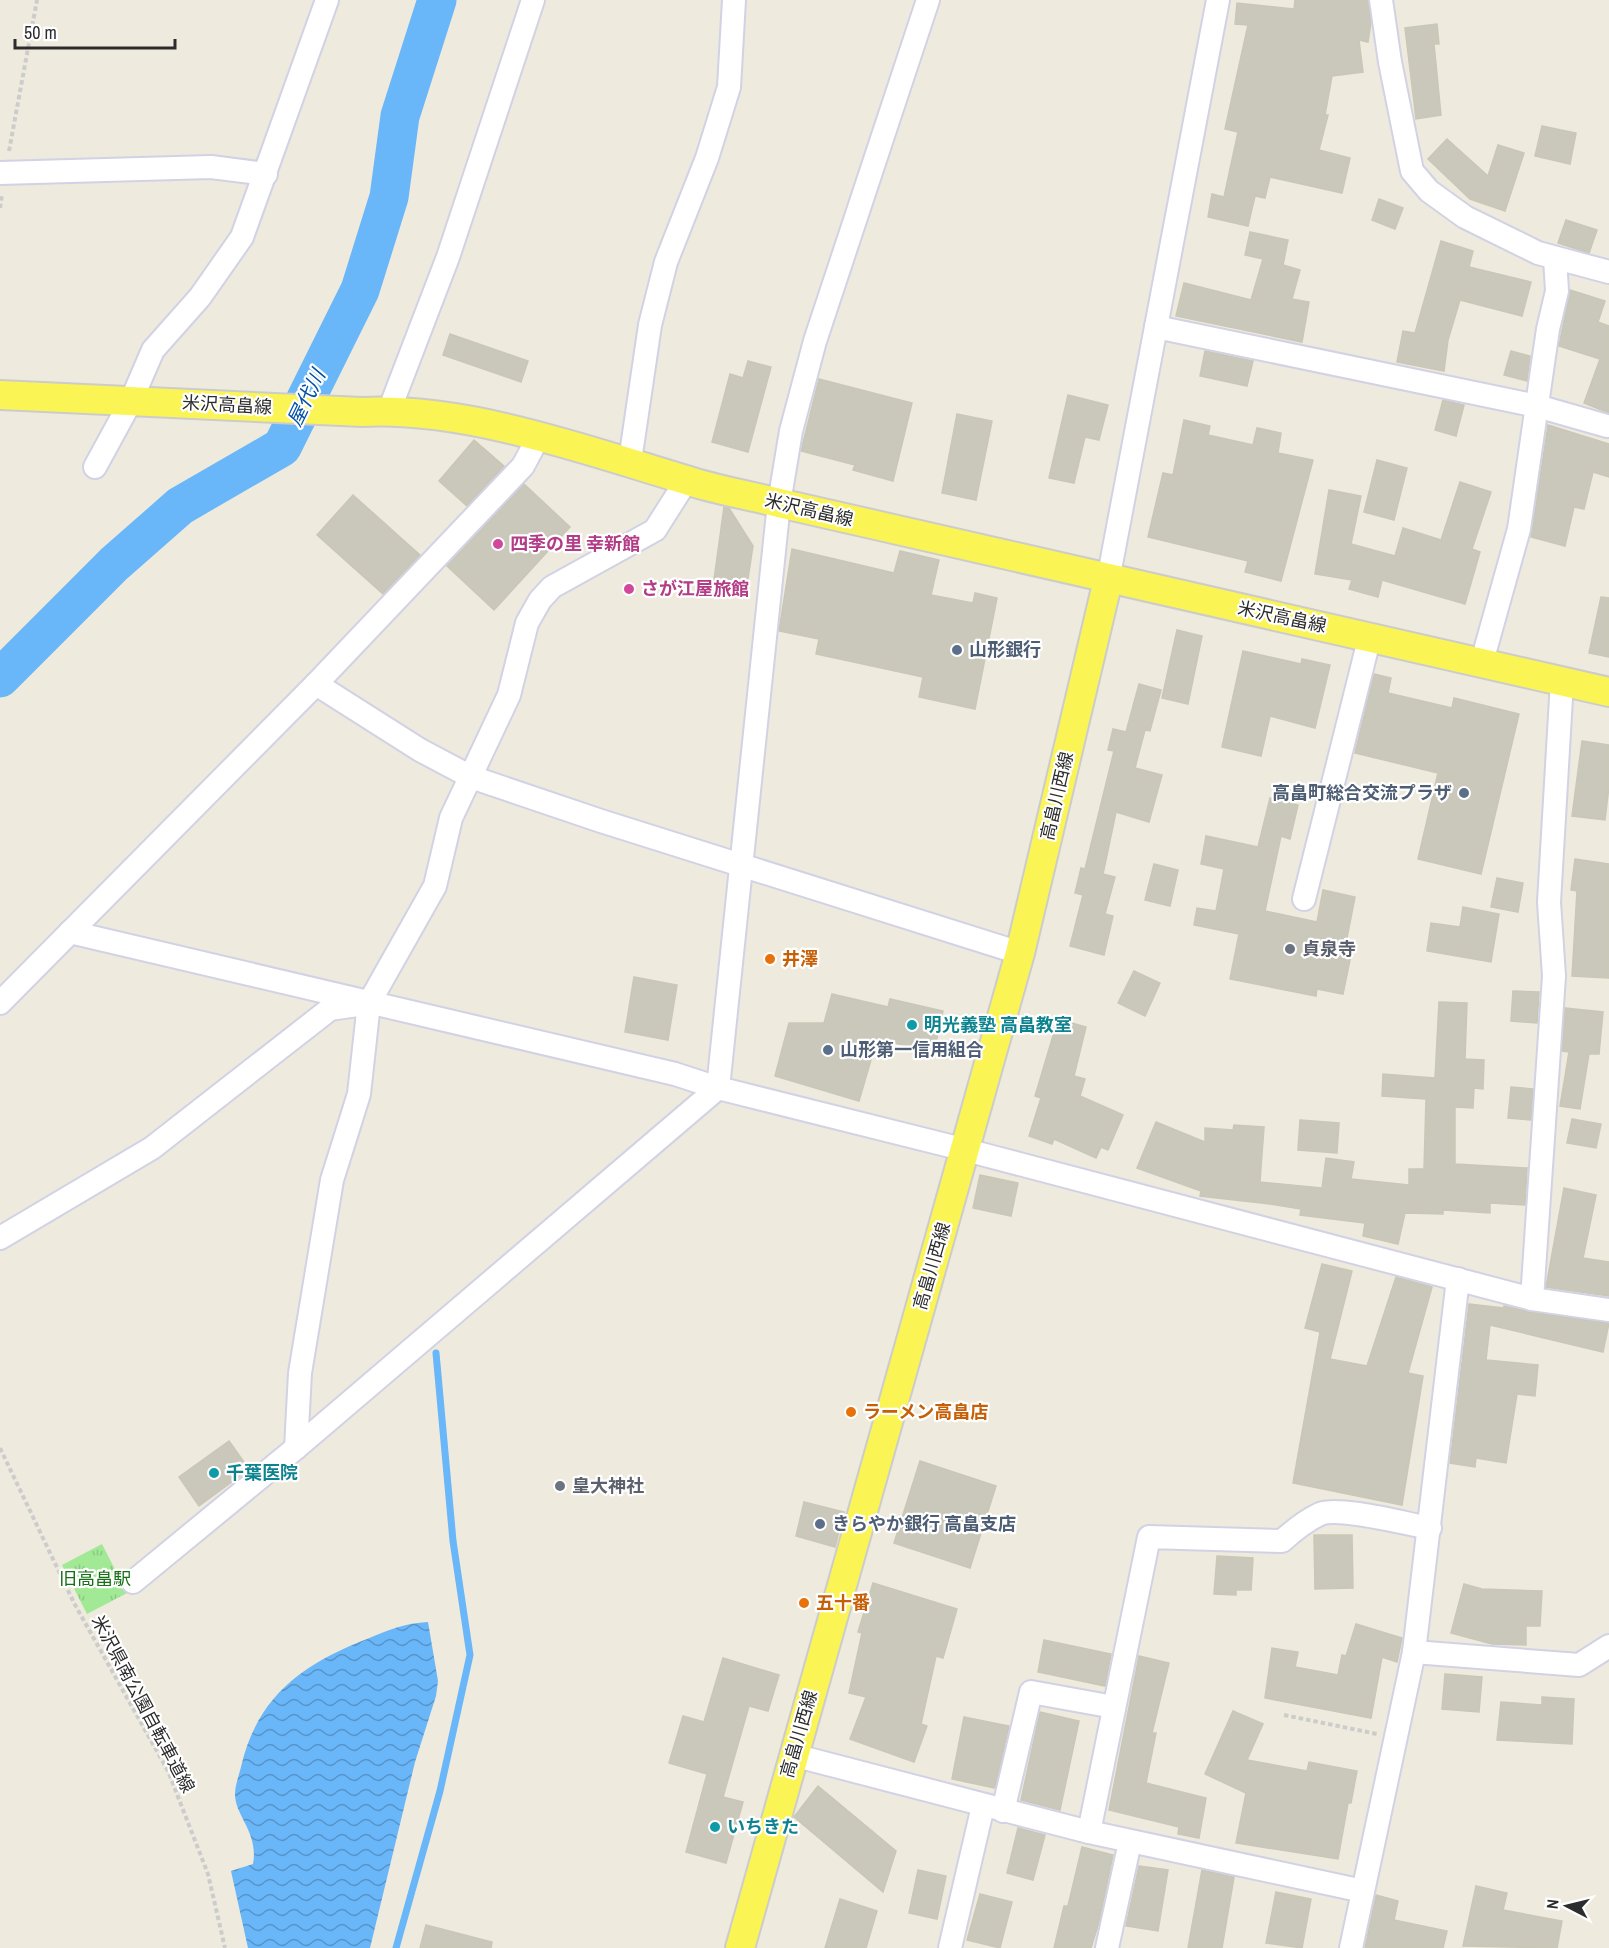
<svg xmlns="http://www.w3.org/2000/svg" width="1609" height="1948" font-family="'Archivo Narrow','Noto Sans JP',sans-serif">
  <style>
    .park { fill: url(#park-tufts) }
    .water { fill: url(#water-waves) }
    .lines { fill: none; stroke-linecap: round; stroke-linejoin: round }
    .stream { stroke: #69b6f8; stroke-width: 7 }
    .river { stroke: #69b6f8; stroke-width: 39 }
    .building { fill: #c9c8bb; stroke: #cac7b6; stroke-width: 1.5 }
    .minor-casing { stroke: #d2d2e5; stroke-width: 26 }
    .major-casing { stroke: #ccc; stroke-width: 32 }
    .path { stroke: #ccc; stroke-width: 4; stroke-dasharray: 4.5 3; stroke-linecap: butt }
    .minor { stroke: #fff; stroke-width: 22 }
    .major { stroke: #fbf455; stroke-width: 28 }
    .hotel-dot { fill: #d1479c; stroke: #fff; stroke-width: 2 }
    .service-dot { fill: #5c6f8a; stroke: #fff; stroke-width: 2 }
    .worship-dot { fill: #6b7280; stroke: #fff; stroke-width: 2 }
    .food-dot { fill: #e8710a; stroke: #fff; stroke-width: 2 }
    .culture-dot { fill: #0f9aa8; stroke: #fff; stroke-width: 2 }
    .labels { text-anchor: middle; stroke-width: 4.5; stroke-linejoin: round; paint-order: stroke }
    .street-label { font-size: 18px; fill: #2c2c2c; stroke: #fff }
    .hotel-label { font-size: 18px; font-weight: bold; fill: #b23c85; stroke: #fff; text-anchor: start }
    .service-label { font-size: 18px; font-weight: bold; fill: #4e5e75; stroke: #fff; text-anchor: start }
    .worship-label { font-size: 18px; font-weight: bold; fill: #5b616d; stroke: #fff; text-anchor: start }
    .food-label { font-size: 18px; font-weight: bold; fill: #c56008; stroke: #fff; text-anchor: start }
    .culture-label { font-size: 18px; font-weight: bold; fill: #0d838f; stroke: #fff; text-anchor: start }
    .park-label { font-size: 18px; fill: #166f15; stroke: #fff }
    .water-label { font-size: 20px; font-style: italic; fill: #034fa8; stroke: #fff }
  </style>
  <defs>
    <pattern id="park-tufts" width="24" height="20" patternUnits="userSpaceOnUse" patternTransform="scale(1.5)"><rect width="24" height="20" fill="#a2e996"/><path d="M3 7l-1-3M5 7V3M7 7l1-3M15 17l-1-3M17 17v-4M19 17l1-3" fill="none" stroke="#8cc881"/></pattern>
    <pattern id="water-waves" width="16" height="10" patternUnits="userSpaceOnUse" patternTransform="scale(1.5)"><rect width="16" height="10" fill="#69b6f8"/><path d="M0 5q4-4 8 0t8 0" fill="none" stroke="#5794c9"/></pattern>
  </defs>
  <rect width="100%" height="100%" fill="#eeeadd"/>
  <polygon class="park" points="102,1544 127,1593 87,1614 62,1565"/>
  <path class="water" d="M428,1622L438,1681L436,1696L415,1762L370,1948H248L231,1871L253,1864C259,1833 235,1816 235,1794C235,1786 239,1775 241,1767C257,1697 302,1664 367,1639C388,1630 405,1623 428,1622Z"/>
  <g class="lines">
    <polyline class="stream" points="396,1948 440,1791 470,1655 453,1541 436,1353"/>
    <polyline class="river" points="0,678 114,564 180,506 282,447 360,290 389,197 400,116 437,0"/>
  </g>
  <g class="building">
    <polygon points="1295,0 1368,0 1371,22 1368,42 1359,40 1363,72 1332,76 1325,115 1328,115 1319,150 1350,158 1342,193 1270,177 1265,198 1255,196 1248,226 1208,217 1212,194 1224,197 1238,132 1225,129 1248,25 1235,24 1237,3 1294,9"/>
    <polygon points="1437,24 1439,44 1434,44 1441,115 1416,119 1405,28"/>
    <polygon points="1542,126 1576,133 1570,164 1535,156"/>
    <polygon points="1447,139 1488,176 1498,145 1524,153 1505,211 1470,199 1428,159"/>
    <polygon points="1379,199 1403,208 1395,229 1372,220"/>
    <polygon points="1566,220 1597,230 1589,253 1558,243"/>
    <polygon points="1250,232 1288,240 1283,265 1300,270 1292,299 1309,302 1302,342 1176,316 1184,283 1251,300 1263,259 1245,255"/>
    <polygon points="1441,241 1473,251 1469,267 1531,282 1522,316 1460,300 1448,340 1444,371 1397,362 1403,331 1415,333"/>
    <polygon points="1570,290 1605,301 1598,322 1609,326 1609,413 1584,403 1600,359 1559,346"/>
    <polygon points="450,334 528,361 521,382 443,355"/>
    <polygon points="1205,351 1253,361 1247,386 1200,376"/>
    <polygon points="1511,351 1530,356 1527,381 1504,375"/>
    <polygon points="748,361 771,367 748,452 712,442 730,374 743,378"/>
    <polygon points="819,379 912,403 893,481 853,470 855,465 801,451"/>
    <polygon points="1068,395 1108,405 1099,440 1085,437 1074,483 1049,478"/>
    <polygon points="1443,400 1464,405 1456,436 1435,430"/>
    <polygon points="957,414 992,421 976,500 942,493"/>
    <polygon points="1184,420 1210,426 1208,435 1253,445 1257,428 1281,433 1278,453 1313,460 1281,581 1245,572 1248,561 1148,537 1163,473 1173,475"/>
    <polygon points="1548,425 1609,444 1609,477 1593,472 1584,509 1574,507 1565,546 1531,537"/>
    <polygon points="474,440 504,466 467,506 439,481"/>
    <polygon points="1377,460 1407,468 1394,520 1364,512"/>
    <polygon points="1460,482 1491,492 1472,549 1480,552 1465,604 1382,580 1378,597 1349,589 1352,580 1315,574 1329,490 1361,496 1351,544 1395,556 1403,528 1441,540"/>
    <polygon points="524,484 570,527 494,610 447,566"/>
    <polygon points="353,495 420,555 383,594 317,535"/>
    <polygon points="724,507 729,508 753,546 745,598 712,594"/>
    <polygon points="792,549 894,573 900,551 939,560 931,595 973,603 975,593 997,598 975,709 919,697 923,677 816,654 819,639 779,631"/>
    <polygon points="1601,597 1609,598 1609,657 1589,653"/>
    <polygon points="1177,630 1202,636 1188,704 1162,698"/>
    <polygon points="1243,651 1301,664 1302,659 1330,665 1315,728 1270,716 1261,756 1222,747"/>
    <polygon points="1374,674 1391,678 1388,693 1452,708 1454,698 1519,714 1481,874 1418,859 1438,773 1355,753"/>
    <polygon points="1139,684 1161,690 1150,731 1145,730 1135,768 1162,775 1149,822 1116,812 1103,874 1115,877 1105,914 1113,916 1104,955 1070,946 1083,895 1075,893 1081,868 1085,869 1114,751 1108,750 1113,729 1126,732"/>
    <polygon points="1582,741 1609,745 1609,786 1605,820 1572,816"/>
    <polygon points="1270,798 1298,805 1290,839 1281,836 1265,911 1317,922 1323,890 1355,897 1345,948 1352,950 1343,994 1317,989 1316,996 1230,979 1239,934 1194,925 1197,908 1216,911 1224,869 1201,864 1206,836 1258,847"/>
    <polygon points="1575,859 1609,864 1609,978 1572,976 1577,891 1571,890"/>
    <polygon points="1154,864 1178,870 1170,906 1145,900"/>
    <polygon points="1497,878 1523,883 1518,912 1491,907"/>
    <polygon points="1463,907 1499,914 1491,962 1427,951 1431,923 1460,927"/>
    <polygon points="1134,971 1160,983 1145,1016 1118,1003"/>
    <polygon points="634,977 677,985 668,1040 625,1032"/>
    <polygon points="1513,991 1539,992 1537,1023 1511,1021"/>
    <polygon points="832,994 888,1007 890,999 943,1011 934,1052 877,1039 859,1101 775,1076 789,1023 824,1023"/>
    <polygon points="1439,1002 1467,1003 1465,1059 1484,1060 1483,1089 1474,1088 1473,1108 1455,1107 1455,1164 1527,1168 1525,1205 1490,1203 1490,1213 1443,1210 1443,1214 1405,1213 1398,1244 1363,1236 1365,1223 1300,1215 1301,1209 1270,1204 1200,1196 1201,1191 1137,1168 1156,1122 1205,1142 1205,1128 1233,1130 1234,1125 1264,1127 1260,1182 1322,1188 1326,1158 1354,1162 1351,1179 1409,1185 1409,1169 1424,1169 1426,1099 1382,1096 1383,1074 1435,1078"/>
    <polygon points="1565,1008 1603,1012 1599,1054 1589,1054 1580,1109 1560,1106 1569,1052 1562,1051"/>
    <polygon points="1058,1019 1086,1027 1074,1076 1085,1079 1080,1096 1123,1115 1108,1150 1101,1147 1096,1158 1054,1139 1052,1144 1029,1136 1041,1098 1035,1096"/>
    <polygon points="1511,1087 1533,1089 1531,1120 1508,1118"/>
    <polygon points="1572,1119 1601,1124 1596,1148 1567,1143"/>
    <polygon points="1300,1120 1339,1123 1337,1153 1298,1150"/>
    <polygon points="980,1175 1018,1183 1011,1216 973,1208"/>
    <polygon points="1564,1188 1596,1195 1583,1258 1609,1262 1609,1296 1546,1287"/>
    <polygon points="1322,1264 1352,1271 1330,1359 1367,1366 1396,1277 1432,1287 1408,1373 1423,1376 1402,1505 1293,1483 1320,1332 1305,1328"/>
    <polygon points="1469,1304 1504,1308 1504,1306 1530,1312 1609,1323 1603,1352 1490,1325 1486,1360 1538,1365 1535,1396 1517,1394 1506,1463 1476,1458 1475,1467 1450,1463"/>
    <polygon points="229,1441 249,1469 199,1506 179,1477"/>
    <polygon points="920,1461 996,1486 970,1568 894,1543"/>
    <polygon points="804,1502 844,1512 835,1547 796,1536"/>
    <polygon points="1314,1535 1352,1535 1353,1588 1315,1589"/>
    <polygon points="1217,1556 1253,1558 1251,1590 1236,1590 1236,1595 1214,1594"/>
    <polygon points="873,1583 957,1609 943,1658 936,1656 921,1724 927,1726 914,1762 850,1739 866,1697 849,1693 862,1633 858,1632"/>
    <polygon points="1464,1584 1482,1589 1542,1591 1540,1626 1526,1626 1526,1645 1492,1644 1451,1633"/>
    <polygon points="1356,1624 1402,1638 1397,1662 1382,1657 1371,1718 1265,1698 1272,1648 1298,1652 1295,1667 1338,1675 1342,1655 1346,1656"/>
    <polygon points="1044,1640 1111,1654 1105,1686 1038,1672"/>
    <polygon points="1139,1656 1169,1663 1152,1733 1156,1733 1146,1783 1206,1798 1199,1838 1178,1834 1179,1827 1109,1810"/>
    <polygon points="723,1658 779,1675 768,1711 749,1706 723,1797 743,1802 726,1863 686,1852 707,1774 669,1763 683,1716 704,1722"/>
    <polygon points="1445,1674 1482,1677 1479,1712 1442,1709"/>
    <polygon points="1542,1697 1574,1699 1572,1744 1497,1740 1501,1702 1542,1705"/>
    <polygon points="1233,1711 1263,1724 1247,1760 1307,1771 1309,1762 1357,1771 1351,1803 1348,1803 1338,1859 1236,1843 1246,1793 1205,1774"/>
    <polygon points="1040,1712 1079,1721 1060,1810 1021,1800"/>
    <polygon points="964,1717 1009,1726 995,1788 952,1779"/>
    <polygon points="818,1786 896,1851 883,1892 794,1817"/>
    <polygon points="1018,1828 1045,1835 1033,1880 1007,1873"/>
    <polygon points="1082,1847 1113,1855 1099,1922 1091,1948 1054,1948 1064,1906 1068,1906"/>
    <polygon points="1139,1866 1168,1870 1158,1931 1126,1926"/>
    <polygon points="918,1870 946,1876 937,1919 909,1913"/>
    <polygon points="1202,1870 1234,1877 1222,1948 1188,1948"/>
    <polygon points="1476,1886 1507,1893 1503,1910 1562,1921 1557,1948 1463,1946"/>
    <polygon points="1276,1892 1311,1899 1302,1948 1266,1943"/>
    <polygon points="980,1894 1012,1902 1000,1948 967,1940"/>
    <polygon points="1376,1895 1398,1901 1394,1920 1447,1931 1443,1948 1365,1948"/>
    <polygon points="840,1899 877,1911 866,1948 825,1948"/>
    <polygon points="426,1925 492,1942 491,1948 420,1948"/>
  </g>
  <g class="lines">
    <g class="minor-casing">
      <g id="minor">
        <polyline points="1381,0 1390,62 1412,171 1429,191 1465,217 1538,253 1609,272"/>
        <polyline points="0,173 211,167 266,174"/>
        <polyline points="1156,327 1537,406 1607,426"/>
        <polyline points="389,411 448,257 533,0"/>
        <polyline points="630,461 650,325 666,262 707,158 729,87 734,0"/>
        <polyline points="95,467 131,401 153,350 200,297 242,237 327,0"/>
        <polyline points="1108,580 1218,0"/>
        <polyline points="1481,665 1519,529 1548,329 1557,291 1555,258"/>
        <polyline points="316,684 420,750 471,777 601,821 1020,953"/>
        <polyline points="1304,899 1370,636"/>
        <polyline points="70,932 675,1074 718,1088 966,1150 1532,1299 1609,1310"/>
        <polyline points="0,1003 316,684 523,466 539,436"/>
        <polyline points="0,1238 152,1148 330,1009 358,1005"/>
        <polyline points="1532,1299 1554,976 1549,902 1562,681"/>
        <polyline points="296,1448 300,1373 332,1180 359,1094 369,1003 435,886 451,818 509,695 527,623 540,600 552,587 655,530 686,481"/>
        <polyline points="133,1582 296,1448 718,1088 779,503 791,431 815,341 928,0"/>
        <polyline points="1414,1652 1579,1665 1609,1646"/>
        <polyline points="793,1755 1089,1832 1363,1891"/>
        <polyline points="1003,1811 1031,1692 1114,1707"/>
        <path d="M1089,1832L1149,1537L1282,1541C1293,1531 1305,1521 1320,1514C1340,1506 1406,1524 1430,1528"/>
        <polyline points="950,1948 983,1806"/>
        <polyline points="1107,1948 1130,1842"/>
        <polyline points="1351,1948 1414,1652 1458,1279"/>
      </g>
    </g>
    <g class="major-casing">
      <g id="major">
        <path d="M0,395L362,412C467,407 586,450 686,480C716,490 748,495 779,503L1609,692"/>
        <polyline points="740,1948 1020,953 1108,580"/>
      </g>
    </g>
    <g class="path">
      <polyline points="9,151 37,0"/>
      <polyline points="0,208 2,194"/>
      <polyline points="0,1448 74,1603 168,1771 208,1874 225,1948"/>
      <polyline points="1284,1715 1377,1734"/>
    </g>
    <use href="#minor" class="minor"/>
    <use href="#major" class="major"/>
  </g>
  <g class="hotel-dot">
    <circle cx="498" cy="544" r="6"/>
    <circle cx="629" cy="589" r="6"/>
  </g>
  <g class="service-dot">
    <circle cx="957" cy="650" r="6"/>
    <circle cx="1464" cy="793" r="6"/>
    <circle cx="828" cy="1050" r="6"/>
    <circle cx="820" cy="1524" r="6"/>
  </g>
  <g class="worship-dot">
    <circle cx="1290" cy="949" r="6"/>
    <circle cx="560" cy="1486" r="6"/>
  </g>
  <g class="food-dot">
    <circle cx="770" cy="959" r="6"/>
    <circle cx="851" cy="1412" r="6"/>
    <circle cx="804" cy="1603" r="6"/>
  </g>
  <g class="culture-dot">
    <circle cx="912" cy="1025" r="6"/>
    <circle cx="214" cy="1473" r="6"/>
    <circle cx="715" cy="1827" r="6"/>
  </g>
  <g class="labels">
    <g class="street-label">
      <text transform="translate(227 405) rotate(3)" y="6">米沢高畠線</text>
      <text transform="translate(809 510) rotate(13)" y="6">米沢高畠線</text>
      <text transform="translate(1282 617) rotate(12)" y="6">米沢高畠線</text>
      <text transform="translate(1057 796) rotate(-77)" y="6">高畠川西線</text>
      <text transform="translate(932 1266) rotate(-74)" y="6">高畠川西線</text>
      <text transform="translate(143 1704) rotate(62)" y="6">米沢県南公園自転車道線</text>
      <text transform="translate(799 1734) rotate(-74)" y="6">高畠川西線</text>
    </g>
    <g class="hotel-label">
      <text x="510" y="550">四季の里 幸新館</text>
      <text x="641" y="595">さが江屋旅館</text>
    </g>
    <g class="service-label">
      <text x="969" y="656">山形銀行</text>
      <text x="1452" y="799" text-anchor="end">高畠町総合交流プラザ</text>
      <text x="840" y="1056">山形第一信用組合</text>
      <text x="832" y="1530">きらやか銀行 高畠支店</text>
    </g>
    <g class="worship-label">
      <text x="1302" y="955">貞泉寺</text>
      <text x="572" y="1492">皇大神社</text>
    </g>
    <g class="food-label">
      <text x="782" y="965">井澤</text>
      <text x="863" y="1418">ラーメン高畠店</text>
      <text x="816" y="1609">五十番</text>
    </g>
    <g class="culture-label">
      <text x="924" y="1031">明光義塾 高畠教室</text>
      <text x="226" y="1479">千葉医院</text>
      <text x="727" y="1833">いちきた</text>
    </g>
    <g class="park-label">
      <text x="95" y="1585">旧高畠駅</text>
    </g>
    <g class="water-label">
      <text transform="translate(306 398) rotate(-64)" y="7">屋代川</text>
    </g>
  </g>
  <g transform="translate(1567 1906) rotate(277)" stroke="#ffffff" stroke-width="4.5" paint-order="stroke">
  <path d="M0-4.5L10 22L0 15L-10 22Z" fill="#2c2c2c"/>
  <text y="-9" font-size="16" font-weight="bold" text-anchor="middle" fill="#2c2c2c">N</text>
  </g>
  <path d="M15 39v9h160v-9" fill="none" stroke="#2c2c2c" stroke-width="3"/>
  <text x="24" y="39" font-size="18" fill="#2c2c2c" stroke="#ffffff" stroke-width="4.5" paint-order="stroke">50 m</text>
</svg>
